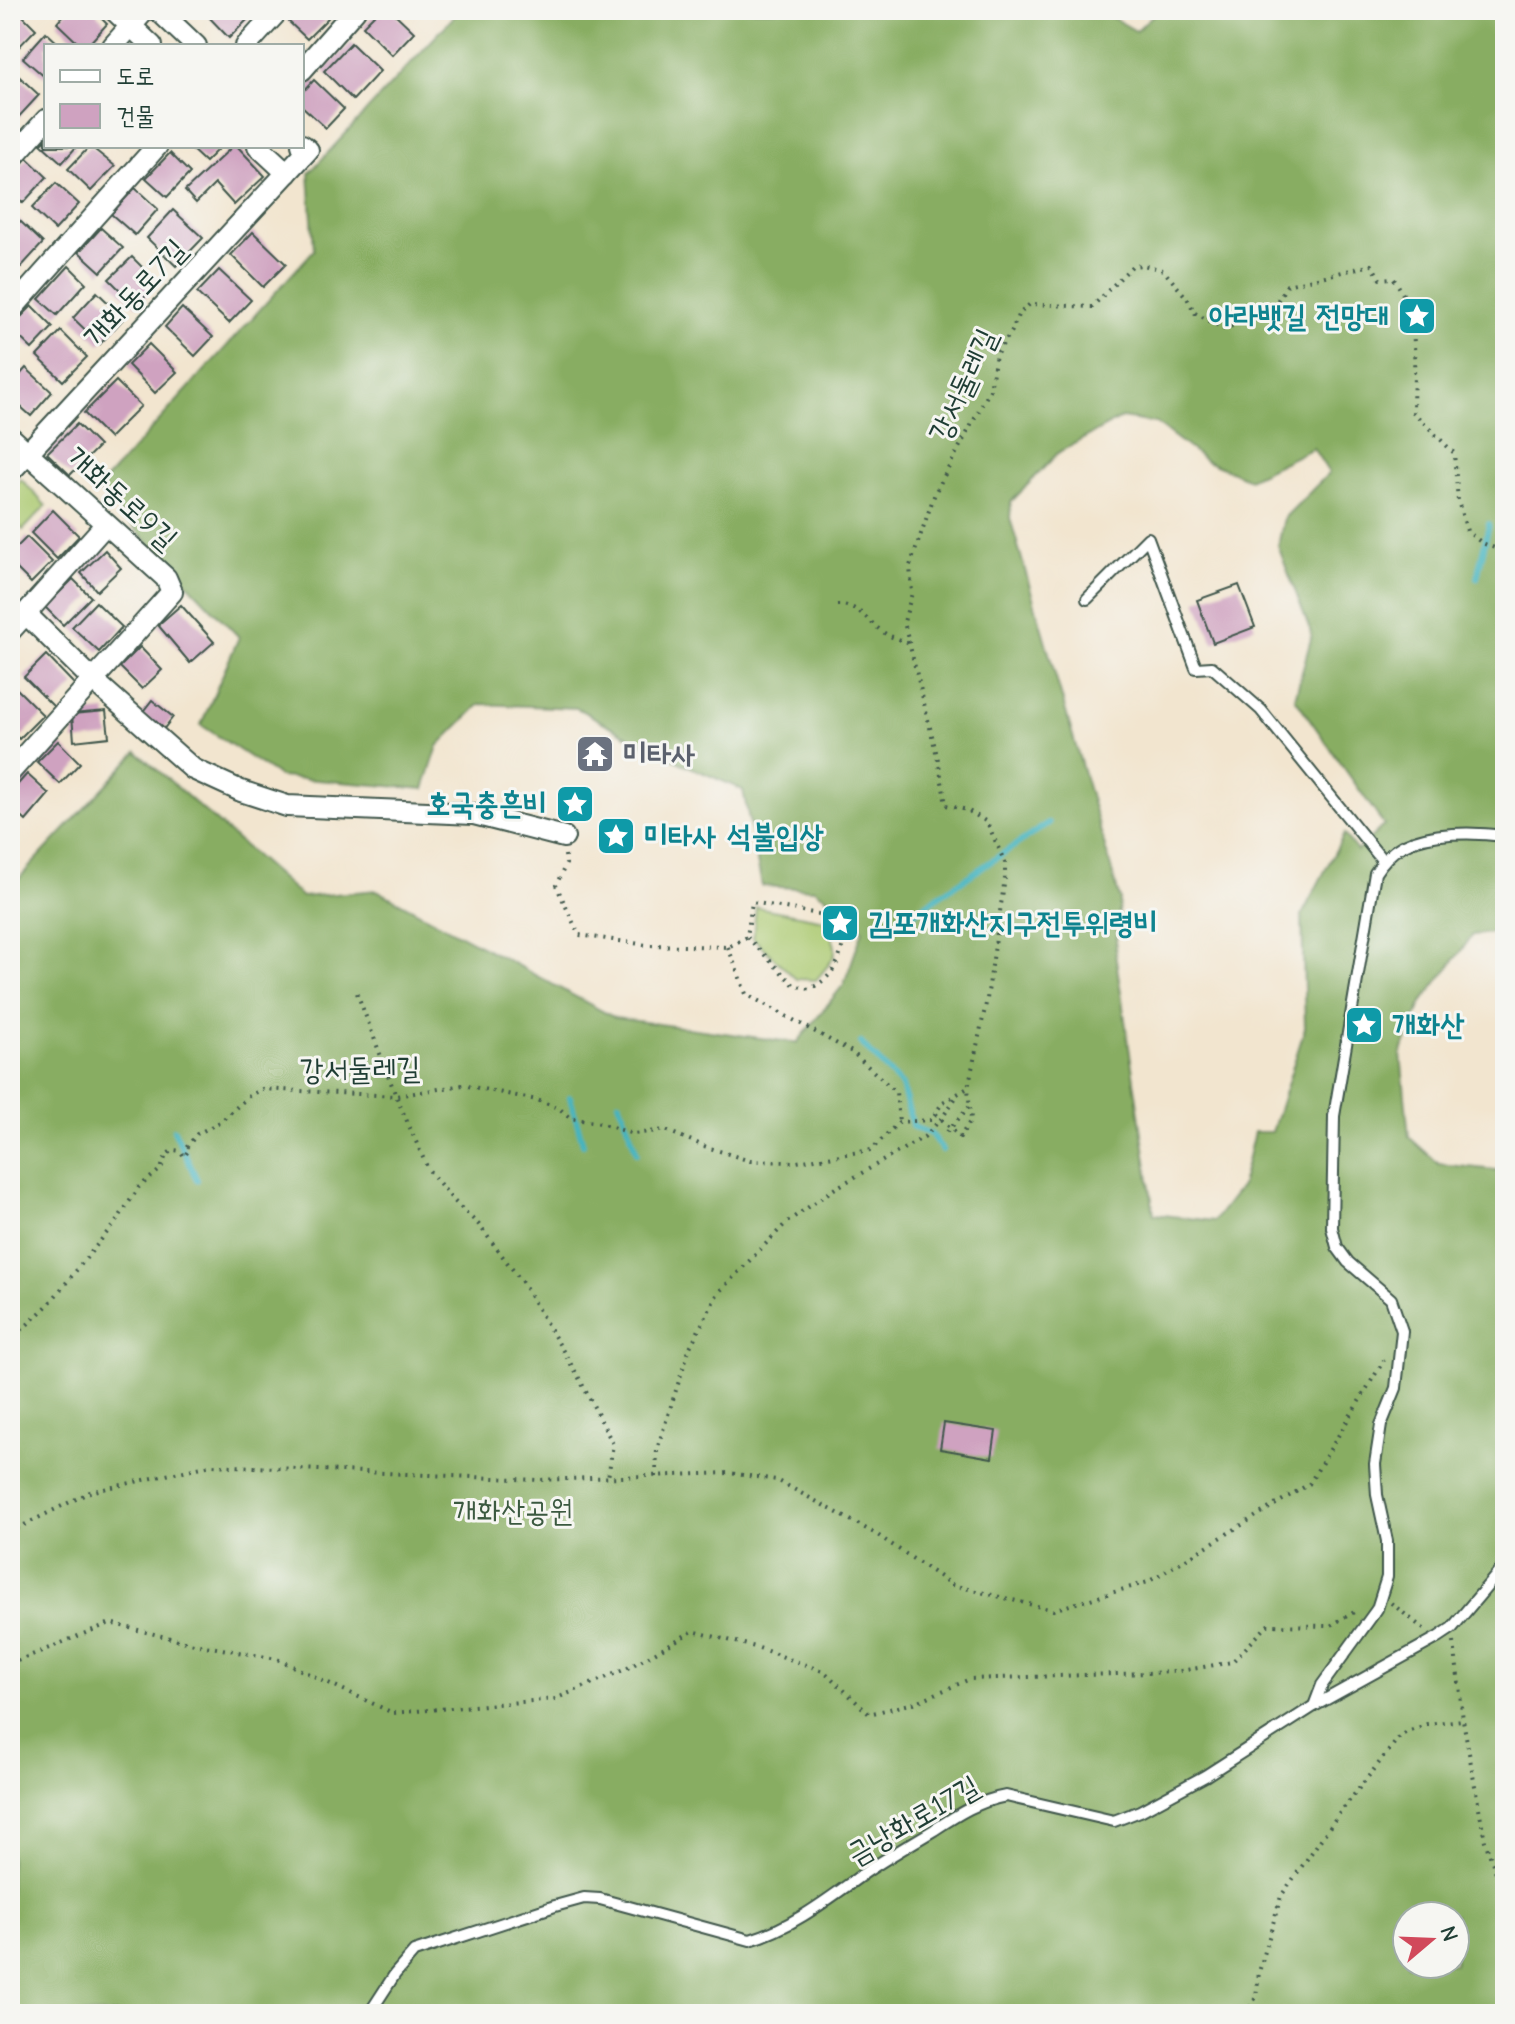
<svg xmlns="http://www.w3.org/2000/svg" width="1515" height="2024" font-family="'Comic Neue','Poor Story',sans-serif">
  <style>
    .green { fill: #abc970; stroke: #658352; stroke-width: 2 }
    .forest { fill: #88ad62; stroke: #54754b; stroke-width: 2; fill-rule: evenodd }
    .lines { fill: none; stroke-linecap: round; stroke-linejoin: round }
    .stream { stroke: #45b4bf; stroke-width: 6 }
    .building { fill: #cfa2c0 }
    .lane-casing { stroke: #3f564b; stroke-width: 14 }
    .street-casing { stroke: #3f564b; stroke-width: 24 }
    .path { stroke: #3f564b; stroke-width: 4; stroke-dasharray: 2 6; stroke-linecap: butt }
    .lane { stroke: #fff; stroke-width: 10 }
    .street { stroke: #fff; stroke-width: 20 }
    .labels { text-anchor: middle; stroke-width: 6; stroke-linejoin: round; paint-order: stroke }
    .street-label { font-size: 30px; fill: #1f3d34; stroke: #f6f6f2 }
    .culture-label { font-size: 30px; font-weight: bold; fill: #0d838f; stroke: #f6f6f2; text-anchor: start }
    .worship-label { font-size: 30px; font-weight: bold; fill: #5b616d; stroke: #f6f6f2; text-anchor: start }
    .park-label { font-size: 30px; fill: #3b5940; stroke: #f6f6f2 }
  </style>
  <rect width="100%" height="100%" fill="#f6f6f2"/>
  <filter id="ink" filterUnits="userSpaceOnUse"><feTurbulence type="fractalNoise" baseFrequency=".0125" numOctaves="2"/><feDisplacementMap in="SourceGraphic" scale="16" xChannelSelector="R" yChannelSelector="G"/><feConvolveMatrix kernelMatrix="1 2 1 2 8 2 1 2 1" color-interpolation-filters="sRGB"/></filter>
  <filter id="wash" filterUnits="userSpaceOnUse"><feTurbulence type="fractalNoise" baseFrequency=".006" numOctaves="4" result="noise"/><feDisplacementMap in="SourceGraphic" scale="32" xChannelSelector="R" yChannelSelector="G"/><feGaussianBlur stdDeviation="1.8" result="paint"/><feColorMatrix in="noise" values="0 0 0 0 0 0 0 0 0 0 0 0 0 0 0 0 0 1.4 0 .05"/><feComposite in="paint" operator="in"/></filter>
  <g filter="url(#wash)">
    <rect width="100%" height="100%" fill="#f2e5cf"/>
    <g class="green">
      <polygon points="21,479 46,506 23,530 10,517 10,490"/>
      <path d="M756,907L824,920C840,954 840,951 816,980L796,979L753,938Z"/>
    </g>
    <path class="forest" d="M460,10H1099L1136,31L1158,10H1505V934L1501,932L1473,935L1421,1004L1401,1054L1409,1137L1439,1164L1505,1171V2014H10V888L137,752L302,897L377,890L615,1018L797,1043L844,984L863,930L842,908L814,889L762,886L743,790L661,754L577,708L480,704L438,746L424,789L280,777L201,725L239,637L97,489L314,250L309,173ZM1121,418L1156,423L1206,461L1249,479L1313,448L1329,473L1284,518L1278,546L1312,635L1295,698L1384,825L1357,851L1344,834L1302,915L1305,1028L1272,1132H1254L1241,1186L1214,1221L1154,1214L1115,953L1120,899L1010,518L1011,502L1059,452ZM1407,1916H1455V1964H1407Z"/>
    <g class="lines">
      <g class="stream">
        <polyline points="1477,578 1489,524"/>
        <polyline points="903,922 927,904 1049,823"/>
        <polyline points="861,1043 902,1086 913,1127 931,1134 942,1150"/>
        <polyline points="570,1097 583,1144"/>
        <polyline points="619,1102 637,1153"/>
        <polyline points="174,1130 197,1180"/>
      </g>
    </g>
    <g id="blocks">
      <g class="building">
        <polygon points="12,10 17,10 36,29 14,52 10,49"/>
        <polygon points="68,10 93,10 107,24 87,46 81,46 57,23"/>
        <polygon points="210,10 243,10 250,17 229,38 206,14"/>
        <polygon points="296,10 320,10 328,18 307,39 287,20"/>
        <polygon points="379,10 391,10 414,32 392,55 363,26"/>
        <polygon points="46,32 61,46 46,46 46,78 23,58"/>
        <polygon points="351,43 380,71 353,100 324,71"/>
        <polygon points="10,68 39,95 14,122 10,119"/>
        <polygon points="314,80 344,109 326,128 302,106 302,93"/>
        <polygon points="46,139 46,146 77,146 62,163 41,144"/>
        <polygon points="90,146 115,166 91,191 68,169"/>
        <polygon points="188,146 221,146 205,162"/>
        <polygon points="233,146 237,146 265,176 234,205 215,184 196,203 185,191"/>
        <polygon points="170,153 190,173 167,197 146,178"/>
        <polygon points="27,158 47,177 23,203 10,190 10,177"/>
        <polygon points="56,183 79,204 55,230 32,208"/>
        <polygon points="135,188 158,209 135,235 111,214"/>
        <polygon points="173,210 203,238 176,266 147,238"/>
        <polygon points="19,220 43,243 21,267 10,256 10,230"/>
        <polygon points="101,228 123,248 101,272 79,252"/>
        <polygon points="253,232 286,264 263,287 231,255"/>
        <polygon points="132,257 158,283 136,306 109,279"/>
        <polygon points="69,266 86,283 57,315 39,299"/>
        <polygon points="219,270 251,300 229,323 197,293"/>
        <polygon points="97,292 124,318 100,344 73,318"/>
        <polygon points="32,306 53,327 32,349 10,328"/>
        <polygon points="182,308 213,337 195,356 165,327"/>
        <polygon points="61,331 87,357 63,381 37,356"/>
        <polygon points="149,344 177,372 155,393 128,365"/>
        <polygon points="26,368 52,392 31,416 10,397 10,386"/>
        <polygon points="116,381 141,406 109,438 84,413"/>
        <polygon points="77,424 99,446 70,475 47,453"/>
        <polygon points="53,510 79,536 57,559 31,533"/>
        <polygon points="27,537 52,562 31,583 10,562 10,554"/>
        <polygon points="105,550 121,568 97,591 81,573"/>
        <polygon points="73,579 91,597 63,625 45,607"/>
        <polygon points="1239,585 1255,627 1213,643 1197,600"/>
        <polygon points="96,602 122,627 99,652 72,627"/>
        <polygon points="181,605 214,642 190,663 158,625"/>
        <polygon points="140,647 162,670 142,689 120,667"/>
        <polygon points="46,655 75,685 54,707 24,677"/>
        <polygon points="17,689 43,715 19,739 10,730 10,695"/>
        <polygon points="152,700 173,717 162,731 141,714"/>
        <polygon points="106,711 109,737 74,741 72,714"/>
        <polygon points="58,741 80,763 60,784 37,762"/>
        <polygon points="27,774 49,794 26,821 10,806 10,793"/>
        <polygon points="944,1423 996,1431 992,1458 940,1449"/>
      </g>
    </g>
  </g>
  <g filter="url(#ink)">
    <use href="#blocks" fill-opacity="0" stroke="#3f564b" stroke-width="2"/>
    <g class="lines">
      <g class="lane-casing">
        <g id="lane">
          <polyline points="1087,599 1148,538 1196,668 1212,667 1261,710 1383,861"/>
          <path d="M1314,1706L1322,1685L1377,1609L1387,1577V1541L1377,1495L1375,1464L1381,1425L1396,1388L1402,1331L1391,1299L1348,1262L1337,1247L1332,1228L1334,1116L1375,873C1382,862 1391,852 1402,846C1431,831 1474,832 1505,836"/>
          <path d="M369,2014L395,1974L414,1952L555,1906L584,1898L600,1899L750,1940C792,1928 831,1897 866,1872C888,1857 911,1844 934,1830C957,1815 978,1801 1006,1796L1114,1821L1140,1811L1205,1776L1314,1706L1437,1638L1452,1628L1505,1565"/>
        </g>
      </g>
      <g class="street-casing">
        <g id="street">
          <polyline points="114,10 152,46"/>
          <polyline points="158,10 196,46"/>
          <polyline points="113,46 145,10"/>
          <polyline points="246,46 279,10"/>
          <polyline points="302,70 355,10"/>
          <polyline points="258,146 287,173"/>
          <polyline points="10,160 46,120"/>
          <polyline points="10,311 157,146"/>
          <polyline points="10,437 166,578 172,592 10,772"/>
          <polyline points="10,472 308,150 302,145"/>
          <polyline points="26,614 94,681 193,769 241,791 287,806 474,814 564,837"/>
          <polyline points="10,631 105,525"/>
        </g>
      </g>
      <g class="path">
        <path d="M837,605C860,604 868,623 886,634C893,638 902,640 910,643"/>
        <path d="M565,855L566,864L556,885L579,935L647,945L728,947L747,937L752,902L824,915L834,921L844,937C840,963 833,978 809,989L794,985L747,937"/>
        <polyline points="728,947 746,994 852,1052 896,1092 899,1122"/>
        <polyline points="357,993 396,1096 428,1169 453,1200 479,1225 522,1282 578,1376 613,1444 608,1478"/>
        <polyline points="936,1114 960,1137 971,1120 968,1088"/>
        <polyline points="947,1132 969,1107"/>
        <path d="M10,1341L49,1304L118,1219L139,1187L161,1169L166,1155L173,1150L181,1151L184,1157L188,1151L186,1148L197,1134L220,1122L250,1095L262,1089L396,1096L463,1085L537,1100L559,1108L570,1118L600,1123L633,1134L665,1130L704,1146L750,1161L797,1162L871,1150L899,1122L931,1120L943,1102L968,1088L987,999L1005,878V863L987,822L967,810L946,805L939,764L904,622L912,593L910,566L935,493L990,390L996,354L1012,331L1018,315L1030,304L1092,307L1132,266L1143,265L1163,270L1187,298L1195,313L1224,329L1271,311L1287,285L1372,265L1380,279L1393,278C1422,316 1413,366 1413,412L1454,453L1458,501L1467,531L1482,543L1505,552"/>
        <polyline points="656,1477 657,1449 690,1347 718,1293 787,1222 834,1189 924,1137 942,1118 957,1096"/>
        <polyline points="10,1532 90,1492 211,1465 538,1480 729,1473 777,1480 876,1534 952,1585 1053,1610 1148,1582 1309,1484 1384,1360"/>
        <polyline points="1391,1603 1425,1630"/>
        <polyline points="1454,1642 1463,1720 1485,1841 1505,1899"/>
        <polyline points="10,1664 110,1623 194,1644 277,1659 393,1713 555,1699 626,1669 693,1631 759,1648 825,1672 869,1714 914,1703 970,1679 1175,1672 1232,1662 1268,1625 1330,1626 1356,1611"/>
        <polyline points="1246,2014 1256,1997 1259,1972 1281,1896 1338,1815 1401,1735 1427,1724 1463,1720"/>
      </g>
      <use href="#lane" class="lane"/>
      <use href="#street" class="street"/>
    </g>
  </g>
  <defs>
    <g id="sight-square" transform="scale(2)"><rect x="-9" y="-9" width="18" height="18" rx="4" fill="#0f9aa8" stroke="#f6f6f2"/><path d="M0-6L1.8-2.2L6-1.7L2.9 1.2L3.7 5.4L0 3.3L-3.7 5.4L-2.9 1.2L-6-1.7L-1.8-2.2Z" fill="#fff"/></g>
    <g id="temple-square" transform="scale(2)"><rect x="-9" y="-9" width="18" height="18" rx="4" fill="#6b7280" stroke="#f6f6f2"/><path d="M0-6L5-2H3V0L6.5 2.5H4V6H1.5V3h-3V6H-4V2.5H-6.5L-3 0V-2H-5Z" fill="#fff"/></g>
  </defs>
  <g fill-rule="evenodd">
    <use href="#sight-square" x="1417" y="316"/>
    <use href="#temple-square" x="595" y="754"/>
    <use href="#sight-square" x="575" y="804"/>
    <use href="#sight-square" x="616" y="836"/>
    <use href="#sight-square" x="840" y="923"/>
    <use href="#sight-square" x="1364" y="1025"/>
  </g>
  <g class="labels">
    <g class="street-label">
      <text transform="translate(135 293) rotate(-47)" y="10">개화동로7길</text>
      <text transform="translate(963 385) rotate(-65)" y="10">강서둘레길</text>
      <text transform="translate(122 498) rotate(42)" y="10">개화동로9길</text>
      <text transform="translate(360 1069) rotate(-1)" y="10">강서둘레길</text>
      <text transform="translate(913 1820) rotate(-30)" y="10">금낭화로17길</text>
    </g>
    <g class="culture-label">
      <text x="1389" y="326" text-anchor="end">아라뱃길 전망대</text>
      <text x="547" y="814" text-anchor="end">호국충흔비</text>
      <text x="644" y="846">미타사 석불입상</text>
      <text x="868" y="933">김포개화산지구전투위령비</text>
      <text x="1392" y="1035">개화산</text>
    </g>
    <g class="worship-label">
      <text x="623" y="764">미타사</text>
    </g>
    <g class="park-label">
      <text x="513" y="1521">개화산공원</text>
    </g>
  </g>
  <rect width="1515" height="2024" fill="none" stroke="#f6f6f2" stroke-width="40"/>
  <rect x="44" y="44" width="260" height="104" fill="#f6f6f2" stroke="#a0aca6" stroke-width="2"/>
  <rect x="60" y="70" width="40" height="12" fill="#ffffff" stroke="#a0aca6" stroke-width="2"/>
  <text x="116" y="84" font-size="24" fill="#1f3d34">도로</text>
  <rect x="60" y="104" width="40" height="24" fill="#cfa2c0" stroke="#a0aca6" stroke-width="2"/>
  <text x="116" y="124" font-size="24" fill="#1f3d34">건물</text>
  <g transform="translate(1431 1940) rotate(71)"><circle r="38" fill="#f6f6f2" stroke="#a0aca6" stroke-width="2"/>
  <path d="M0-6L14 30L0 20L-14 30Z" fill="#d1495b"/>
  <text y="-12" font-size="22" font-weight="bold" text-anchor="middle" fill="#1f3d34">N</text>
  </g>
</svg>
